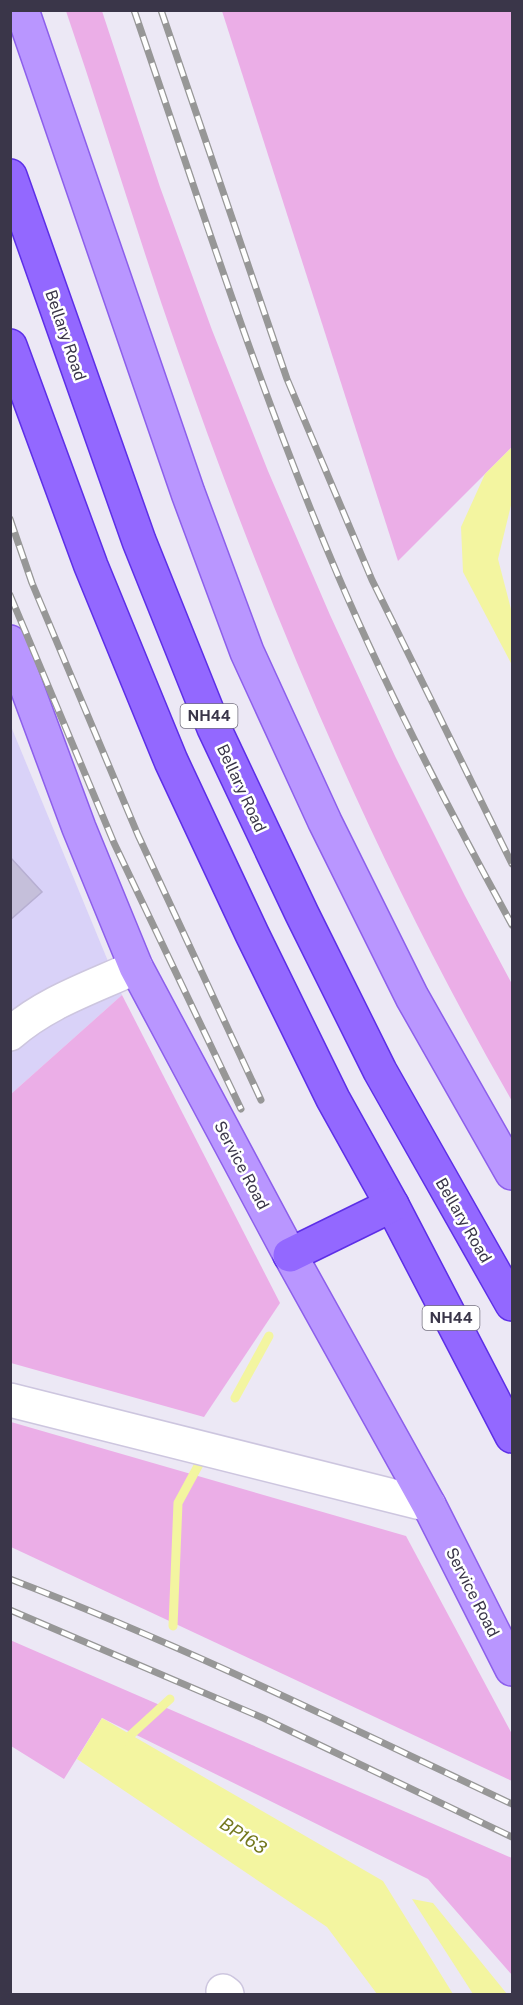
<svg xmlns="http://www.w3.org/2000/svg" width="523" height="2005" font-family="'Public Sans',sans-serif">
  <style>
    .commercial { fill: #d9d2f8 }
    .green { fill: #ebaee7 }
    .water { fill: #f3f5a0 }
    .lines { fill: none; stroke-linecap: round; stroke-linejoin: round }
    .stream { stroke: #f3f5a0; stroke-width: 9 }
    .building { fill: #c5bfda; stroke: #b7afd2; stroke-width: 1.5 }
    .minor-casing { stroke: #cdc6df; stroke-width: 36 }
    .major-casing { stroke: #8c5feb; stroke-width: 36 }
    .highway-casing { stroke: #5d2fe7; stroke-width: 36 }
    .minor { stroke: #fff; stroke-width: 33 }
    .major { stroke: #b996ff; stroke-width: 33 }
    .highway { stroke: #9368ff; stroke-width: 33 }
    .rail-casing { stroke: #979797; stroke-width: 7 }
    .rail { stroke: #fff; stroke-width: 4.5; stroke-dasharray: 14; stroke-linecap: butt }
    .labels { text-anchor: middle; stroke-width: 5; stroke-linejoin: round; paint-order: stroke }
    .shield { fill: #fff; stroke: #757280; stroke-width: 1.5 }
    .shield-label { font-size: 15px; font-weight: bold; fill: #3a3649 }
    .street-label { font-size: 16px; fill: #3a3649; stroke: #fff }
    .water-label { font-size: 18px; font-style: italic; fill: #74781e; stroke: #fff }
  </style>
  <rect width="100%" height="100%" fill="#ece8f5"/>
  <polygon class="commercial" points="10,724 122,995 11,1094 10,1094"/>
  <g class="green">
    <path d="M66,11H102L160,187L212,330L268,471L330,615L395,756L465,896L512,984V1101C376,865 269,611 179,354C139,241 105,125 66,11Z"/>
    <polygon points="222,11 512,11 512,447 398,561"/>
    <polygon points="122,995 280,1303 204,1417 11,1363 11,1094"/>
    <polygon points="11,1422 406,1536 512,1734 512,1781 11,1547"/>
    <polygon points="10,1640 512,1858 512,1975 428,1879 102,1718 64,1779 11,1746"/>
  </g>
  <g class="water">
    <polygon points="512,447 512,501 498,559 512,613 512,665 463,572 461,527 485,474"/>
    <polygon points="102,1718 383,1881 453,1994 377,1994 327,1927 77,1759"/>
    <polygon points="412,1899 433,1903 507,1994 473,1994"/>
  </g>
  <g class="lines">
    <g class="stream">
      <polyline points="235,1398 269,1336"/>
      <polyline points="173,1626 178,1503 204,1455"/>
      <polyline points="123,1742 170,1699"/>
    </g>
  </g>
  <polygon class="building" points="10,857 42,892 10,920"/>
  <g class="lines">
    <g class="minor-casing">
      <g id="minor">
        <path d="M10,1034C46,1002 93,987 136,967"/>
        <polyline points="10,1400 429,1505"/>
        <polyline points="223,1991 227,1994"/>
      </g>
    </g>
    <g class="major-casing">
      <g id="major">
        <polyline points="22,10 188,493 247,652 325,822 412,997 512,1173"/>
        <polyline points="10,642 79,828 136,967 290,1255 429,1505 512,1669"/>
      </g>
    </g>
    <g class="highway-casing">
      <g id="highway">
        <polyline points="10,176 139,541 214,728 302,914 380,1071 512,1304"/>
        <polyline points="10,346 91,566 171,761 252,934 333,1099 392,1205 512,1436"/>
        <polyline points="290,1255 392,1205"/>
      </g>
    </g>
    <use href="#minor" class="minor"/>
    <use href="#major" class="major"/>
    <use href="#highway" class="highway"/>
    <g class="rail-casing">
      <g id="rail">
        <path d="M134,10C199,200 260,393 339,578C390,697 450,812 512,925"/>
        <polyline points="161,10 287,379 372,580 512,864"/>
        <polyline points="10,519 32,583 138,835 261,1100"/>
        <polyline points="10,595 114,843 241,1109"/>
        <path d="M10,1579C182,1645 347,1726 512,1804"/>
        <polyline points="10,1610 263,1718 512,1837"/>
      </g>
    </g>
    <use href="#rail" class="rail"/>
  </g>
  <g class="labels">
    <g class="shield">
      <rect x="180.5" y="704" width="57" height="24" rx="4.5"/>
      <rect x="422.5" y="1306" width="57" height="24" rx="4.5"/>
    </g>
    <g class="shield-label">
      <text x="209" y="721">NH44</text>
      <text x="451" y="1323">NH44</text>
    </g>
    <g class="street-label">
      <text transform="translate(66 335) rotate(71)" y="6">Bellary Road</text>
      <text transform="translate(242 788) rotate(65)" y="6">Bellary Road</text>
      <text transform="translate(242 1165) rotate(62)" y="6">Service Road</text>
      <text transform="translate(464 1220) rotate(60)" y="6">Bellary Road</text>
      <text transform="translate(473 1592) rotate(63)" y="6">Service Road</text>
    </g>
    <g class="water-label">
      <text transform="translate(243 1836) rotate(33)" y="6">BP163</text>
    </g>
  </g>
  <rect width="523" height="2005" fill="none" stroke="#3a3649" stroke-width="24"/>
</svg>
